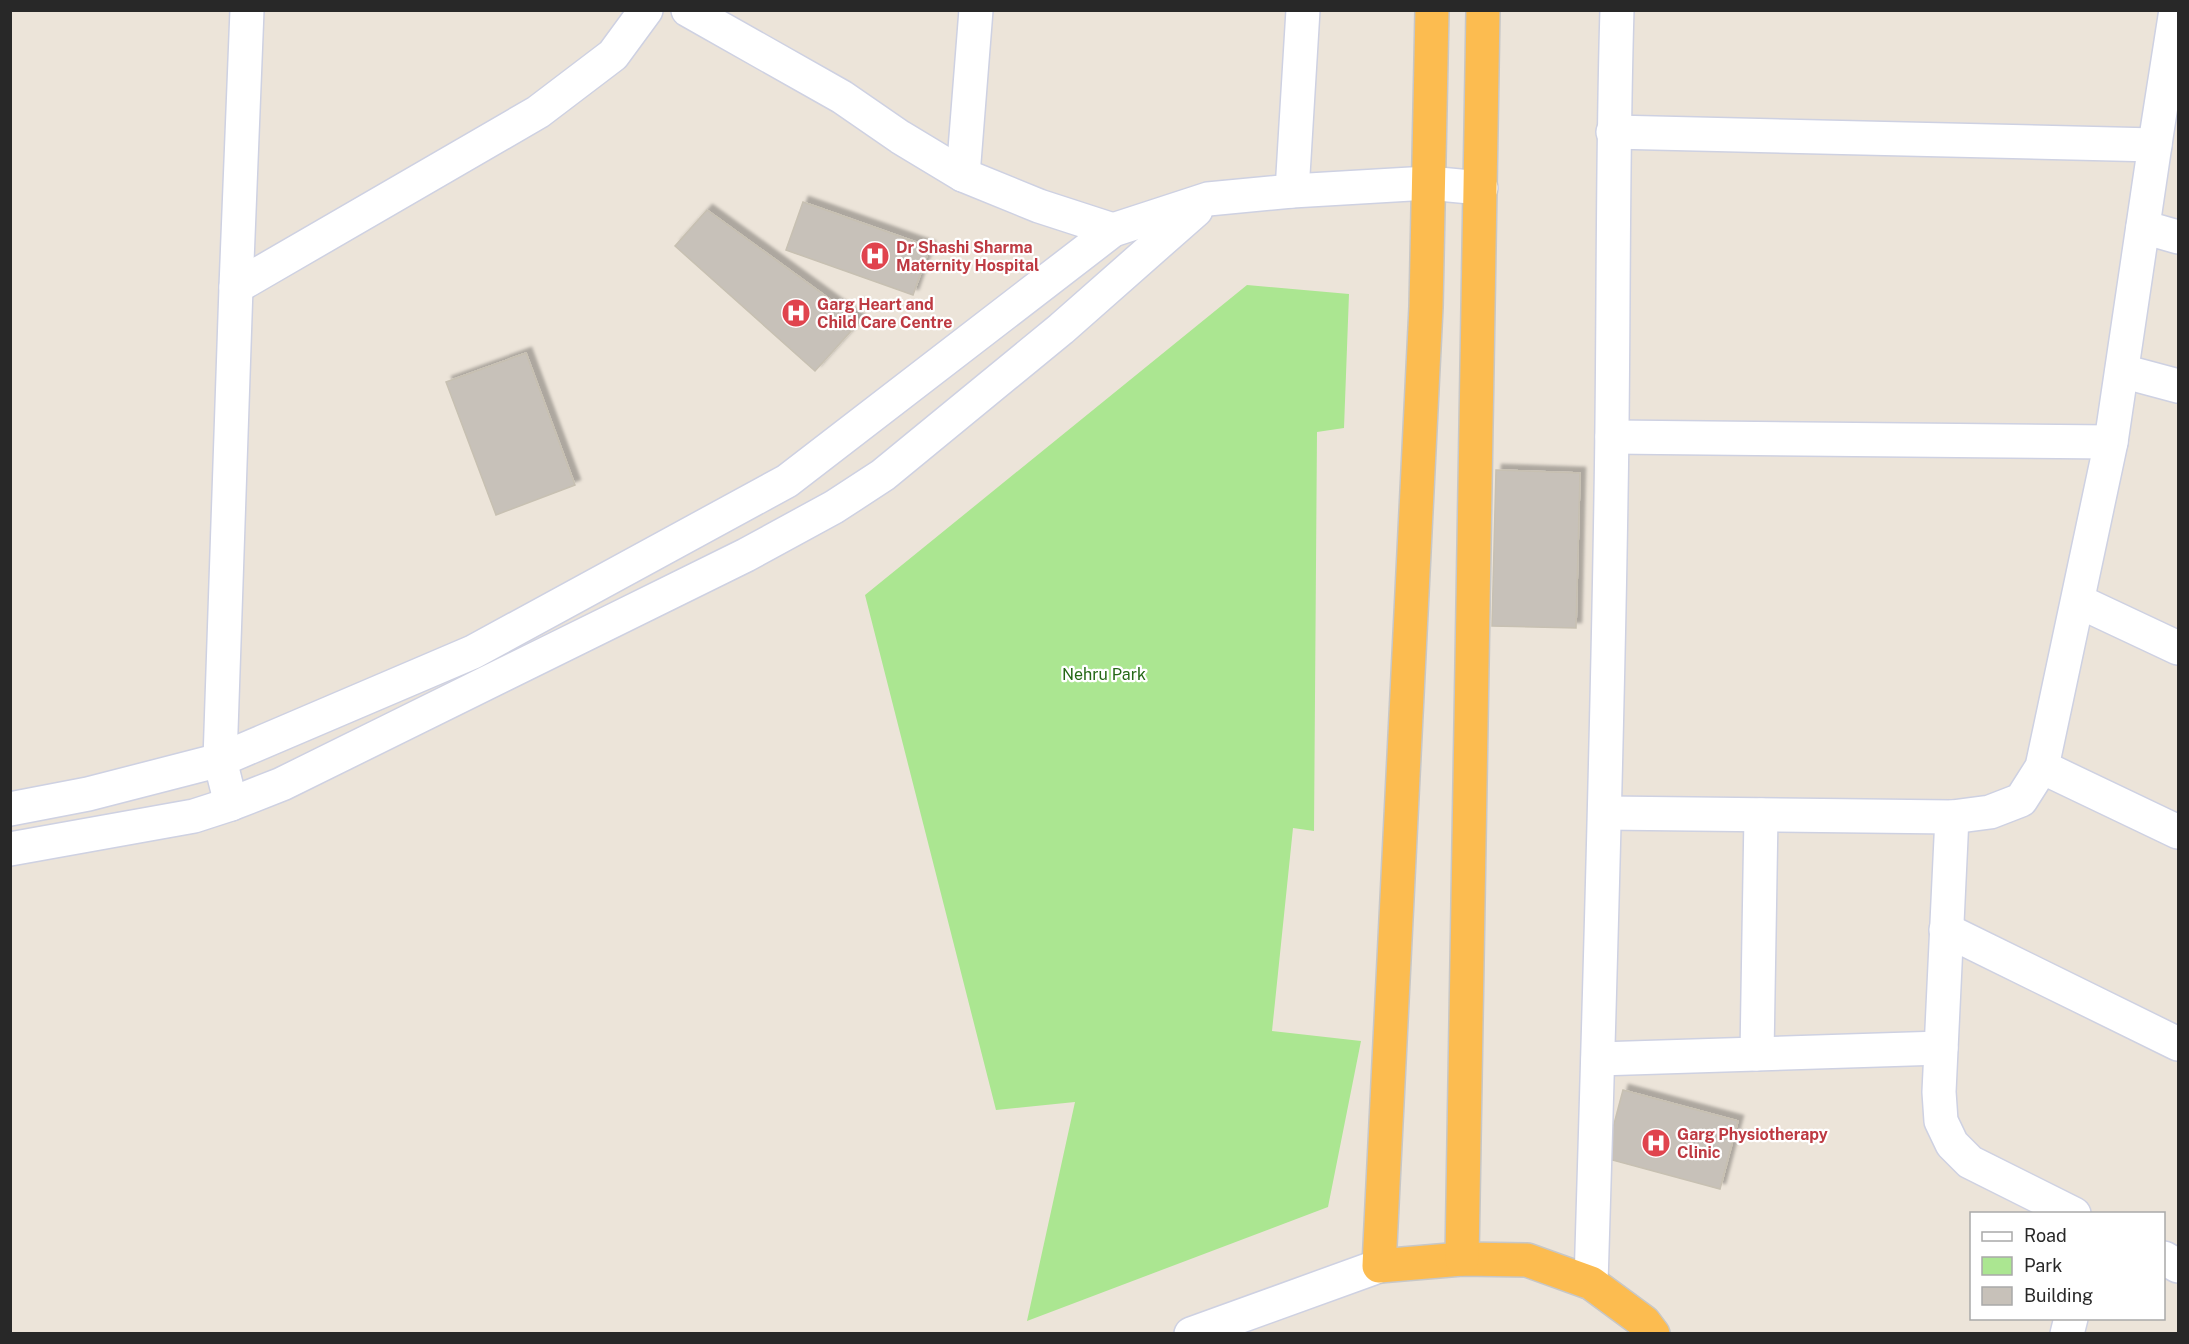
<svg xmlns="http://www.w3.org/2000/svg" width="2189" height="1344" font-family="'Public Sans',sans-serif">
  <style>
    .green { fill: #abe691 }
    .building { fill: #c7c1b9; stroke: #c7c0b2; stroke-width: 1.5; filter: url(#shadow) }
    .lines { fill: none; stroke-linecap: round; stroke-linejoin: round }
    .minor-casing { stroke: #ced1e2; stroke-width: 36 }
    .tertiary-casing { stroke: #ced1e2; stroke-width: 36 }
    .secondary-casing { stroke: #ced1e2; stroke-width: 36 }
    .trunk-casing { stroke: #c7c7c7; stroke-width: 36 }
    .minor { stroke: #fff; stroke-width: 33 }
    .tertiary { stroke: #fff; stroke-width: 33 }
    .secondary { stroke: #fff; stroke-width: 33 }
    .trunk { stroke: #fcbc50; stroke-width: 33 }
    .labels { text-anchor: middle; stroke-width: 4.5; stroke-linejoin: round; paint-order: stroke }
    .health-label { font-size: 16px; font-weight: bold; fill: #be3a42; stroke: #fff; text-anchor: start }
    .park-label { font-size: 16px; fill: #246815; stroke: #fff }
  </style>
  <defs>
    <filter id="shadow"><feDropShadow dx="5.5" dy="-5.5" stdDeviation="1.5" flood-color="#0004"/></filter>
  </defs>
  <rect width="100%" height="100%" fill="#ece4d9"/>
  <polygon class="green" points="1247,285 1349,294 1344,428 1317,432 1314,831 1293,828 1272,1031 1361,1041 1328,1207 1027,1321 1075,1102 996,1110 865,595"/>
  <g class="building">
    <polygon points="803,202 930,247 913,295 786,250"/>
    <polygon points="707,210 860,321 815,371 675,246"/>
    <polygon points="526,353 575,485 496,515 446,382"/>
    <polygon points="1496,470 1580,473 1576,628 1492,626"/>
    <polygon points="1623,1090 1738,1121 1720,1189 1605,1158"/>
  </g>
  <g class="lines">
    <g class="minor-casing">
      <g id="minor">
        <polyline points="688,10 842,97 900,137 963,175 1039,206 1113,230"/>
        <polyline points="1613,132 2155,145"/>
        <polyline points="963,175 976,10"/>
        <polyline points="1292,191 1303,10"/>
        <polyline points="2143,227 2178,237"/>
        <polyline points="236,287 538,112 613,55 646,10"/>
        <polyline points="2122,371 2178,386"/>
        <polyline points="1612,437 2111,442"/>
        <polyline points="2078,601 2178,648"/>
        <polyline points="2042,767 2178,832"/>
        <polyline points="231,804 220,760 236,287 247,10"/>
        <polyline points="1606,813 1952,817 1990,812 2021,800 2042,767 2111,442 2157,131 2176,10"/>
        <polyline points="1952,817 1939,1092 1941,1121 1952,1144 1970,1162 2074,1214"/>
        <polyline points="1946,930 2178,1044"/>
        <polyline points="1757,1054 1761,815"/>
        <polyline points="1598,1059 1941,1048"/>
        <polyline points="2164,1258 2178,1266"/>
        <path d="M1591,1283C1599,1021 1607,759 1611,496C1614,334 1612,172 1617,10"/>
        <polyline points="2067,1334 2071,1318"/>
      </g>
    </g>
    <g class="tertiary-casing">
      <g id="tertiary">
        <polyline points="10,809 88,794 220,760 473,652 787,481 1113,230 1208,199 1292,191 1428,183 1481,188"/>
        <polyline points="10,849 194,816 231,804 282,784 746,555 834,507 883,475 1061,329 1196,210"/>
      </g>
    </g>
    <g class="secondary-casing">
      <polyline id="secondary" points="1191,1334 1379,1266"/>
    </g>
    <g class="trunk-casing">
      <g id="trunk">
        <polyline points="1432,10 1426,307 1379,1266 1462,1259 1527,1260 1591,1283 1644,1322 1653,1334"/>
        <polyline points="1462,1259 1483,10"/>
      </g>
    </g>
    <use href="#minor" class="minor"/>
    <use href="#tertiary" class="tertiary"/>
    <use href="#secondary" class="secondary"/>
    <use href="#trunk" class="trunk"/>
  </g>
  <defs>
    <g id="hospital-disc" transform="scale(1.5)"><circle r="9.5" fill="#e0444e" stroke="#fff"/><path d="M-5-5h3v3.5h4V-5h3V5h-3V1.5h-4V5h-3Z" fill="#fff"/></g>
  </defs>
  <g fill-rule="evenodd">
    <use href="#hospital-disc" x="875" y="256"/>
    <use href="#hospital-disc" x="796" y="313"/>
    <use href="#hospital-disc" x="1656" y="1143"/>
  </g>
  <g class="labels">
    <g class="health-label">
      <text x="896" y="253">Dr Shashi Sharma<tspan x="896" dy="18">Maternity Hospital</tspan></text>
      <text x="817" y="310">Garg Heart and<tspan x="817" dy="18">Child Care Centre</tspan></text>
      <text x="1677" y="1140">Garg Physiotherapy<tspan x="1677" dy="18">Clinic</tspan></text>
    </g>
    <g class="park-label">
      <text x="1104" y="680">Nehru Park</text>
    </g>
  </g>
  <rect width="2189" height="1344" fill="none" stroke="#282828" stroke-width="24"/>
  <rect x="1970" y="1212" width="195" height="108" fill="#ffffff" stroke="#a9a9a9" stroke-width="1.5"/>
  <rect x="1982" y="1232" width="30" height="9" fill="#ffffff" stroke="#a9a9a9" stroke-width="1.5"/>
  <text x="2024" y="1242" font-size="18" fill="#282828">Road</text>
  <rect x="1982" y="1257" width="30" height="18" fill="#abe691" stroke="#a9a9a9" stroke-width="1.5"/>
  <text x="2024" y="1272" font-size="18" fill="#282828">Park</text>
  <rect x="1982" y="1287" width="30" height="18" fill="#c7c1b9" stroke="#a9a9a9" stroke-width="1.5"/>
  <text x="2024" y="1302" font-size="18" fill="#282828">Building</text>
</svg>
